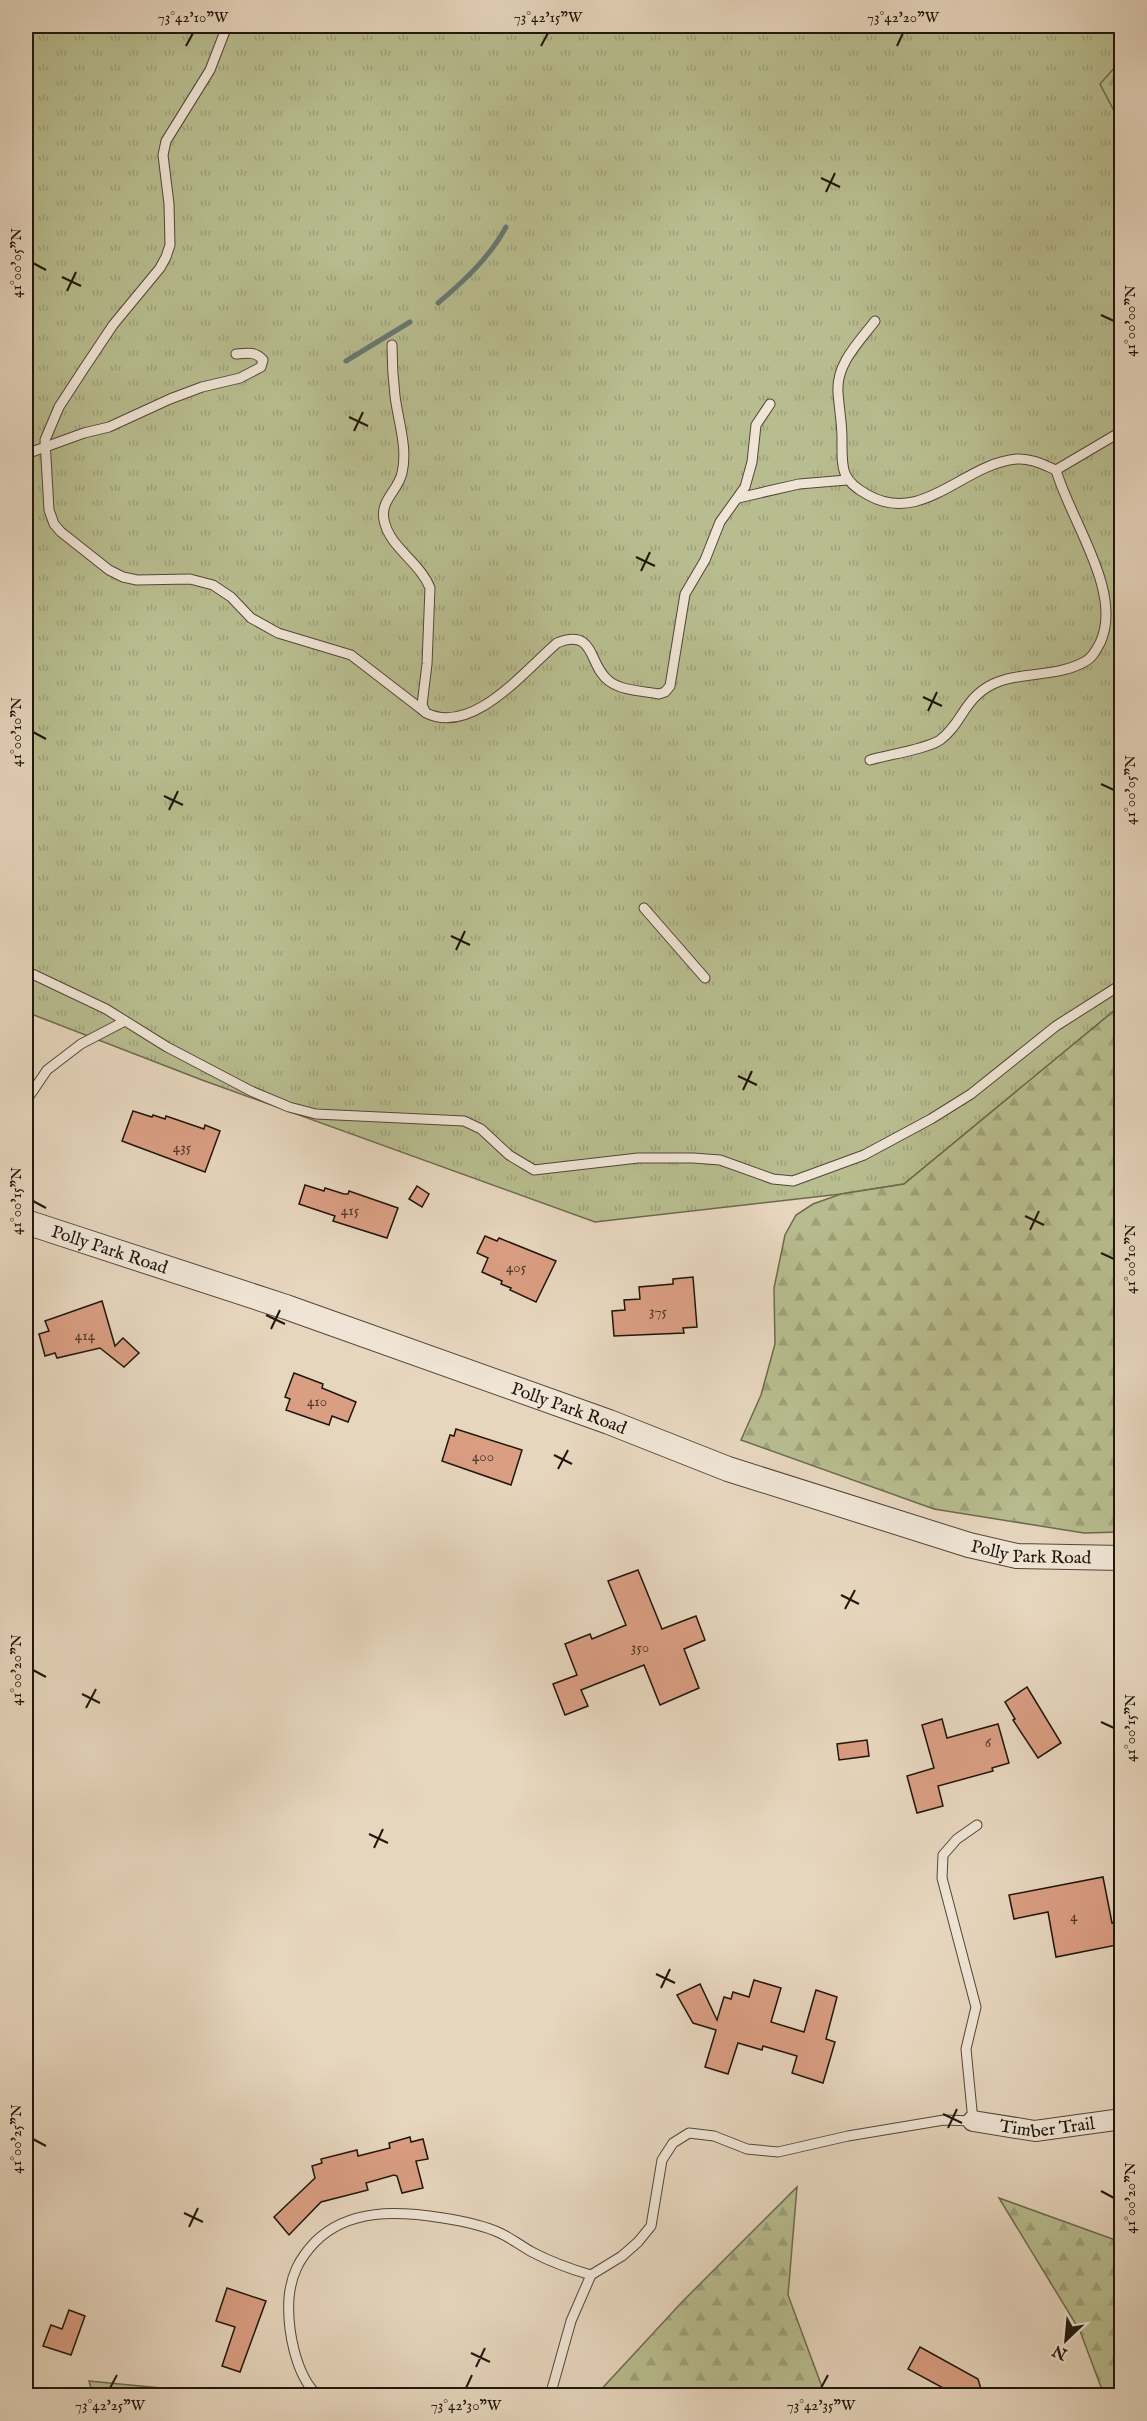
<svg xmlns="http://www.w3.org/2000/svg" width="1147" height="2421" font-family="'IM FELL English',serif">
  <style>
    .grass { fill: url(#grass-tufts); stroke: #6c6a4d; stroke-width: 1.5 }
    .forest { fill: url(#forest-firs); stroke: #6c6a4d; stroke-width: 1.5 }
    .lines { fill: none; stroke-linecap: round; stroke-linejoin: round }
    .stream { stroke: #687773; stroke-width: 5 }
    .building { fill: #da9e83; stroke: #20160b; stroke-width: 1.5 }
    .service-casing { stroke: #524638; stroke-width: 11 }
    .minor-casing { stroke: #524638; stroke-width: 22 }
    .tertiary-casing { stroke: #524638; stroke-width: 26 }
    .service { stroke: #efe4d5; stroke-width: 9 }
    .minor { stroke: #efe4d5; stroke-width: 20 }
    .tertiary { stroke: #efe4d5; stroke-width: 24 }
    .ticks { fill: none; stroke: #20160b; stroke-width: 2 }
    .labels { text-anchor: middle; stroke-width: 4.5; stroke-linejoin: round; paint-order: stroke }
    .number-label { font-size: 15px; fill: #4e3829 }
    .street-label { font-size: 18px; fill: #20160b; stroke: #efe4d5 }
    .neatline { fill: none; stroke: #20160b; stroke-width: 2 }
    .ticks-label { font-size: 15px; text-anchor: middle; fill: #20160b }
  </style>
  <defs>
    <pattern id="grass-tufts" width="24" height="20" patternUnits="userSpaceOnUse" patternTransform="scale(1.5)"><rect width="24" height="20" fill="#b8bd8f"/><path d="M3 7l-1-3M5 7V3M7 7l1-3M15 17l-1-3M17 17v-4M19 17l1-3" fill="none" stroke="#9ea27a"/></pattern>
    <pattern id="forest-firs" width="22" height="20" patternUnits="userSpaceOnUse" patternTransform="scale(1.5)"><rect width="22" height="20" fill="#b8bd8f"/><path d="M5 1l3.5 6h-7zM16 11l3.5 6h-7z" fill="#9ea27a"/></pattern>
  </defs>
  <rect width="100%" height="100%" fill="#e7d6be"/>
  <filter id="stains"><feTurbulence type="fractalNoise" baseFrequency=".00333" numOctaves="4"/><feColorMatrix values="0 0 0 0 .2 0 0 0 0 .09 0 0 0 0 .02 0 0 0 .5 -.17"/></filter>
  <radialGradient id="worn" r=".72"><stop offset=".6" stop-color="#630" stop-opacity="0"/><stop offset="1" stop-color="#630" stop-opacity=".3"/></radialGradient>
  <polygon class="grass" points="26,26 1121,26 1121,1005 904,1184 841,1194 595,1222 202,1080 26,1012"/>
  <g class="forest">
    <polygon points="1121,64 1122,64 1121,124 1100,84 1117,65"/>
    <polygon points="1121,1005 1121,1532 1084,1533 934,1509 741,1440 761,1395 775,1344 774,1288 785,1235 796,1215 813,1204 841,1194 904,1184"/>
    <polygon points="797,2187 788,2295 825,2395 596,2395 682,2302"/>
    <polygon points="999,2198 1121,2242 1121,2395 1104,2395 1080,2331"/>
    <polygon points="89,2381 202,2392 209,2395 93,2395"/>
  </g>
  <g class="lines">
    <g class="stream">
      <path d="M438,303C463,282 490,257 506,227"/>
      <polyline points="346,361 410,322"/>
    </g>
  </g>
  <g class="building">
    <polygon points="133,1111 152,1117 153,1115 165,1119 166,1116 204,1129 205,1125 220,1131 205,1172 122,1141"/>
    <polygon points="305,1185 324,1191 325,1188 344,1194 348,1194 349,1191 398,1208 387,1238 333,1221 335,1216 299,1204"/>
    <polygon points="417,1186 429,1194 422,1207 409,1199"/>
    <polygon points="485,1236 497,1241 499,1238 556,1261 536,1302 510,1290 511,1288 501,1284 502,1281 482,1272 488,1258 477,1253"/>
    <polygon points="693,1277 697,1327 683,1328 684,1333 614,1336 612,1311 625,1310 624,1300 640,1299 639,1287 673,1284 673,1279"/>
    <polygon points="102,1301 115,1346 123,1338 139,1353 124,1367 100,1348 57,1358 55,1353 45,1356 39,1334 49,1331 45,1321"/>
    <polygon points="294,1373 323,1384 322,1388 356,1402 348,1422 332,1416 329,1425 286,1410 290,1399 285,1397"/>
    <polygon points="456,1429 522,1450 511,1485 442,1461 450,1435 454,1436"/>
    <polygon points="638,1570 662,1629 696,1616 705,1640 684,1649 699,1688 660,1705 644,1665 581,1690 588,1706 565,1715 553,1684 577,1675 565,1644 590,1634 592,1639 626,1625 608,1581"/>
    <polygon points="1027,1687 1061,1743 1038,1758 1013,1720 1015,1719 1005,1702"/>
    <polygon points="942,1719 947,1738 998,1724 1009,1763 992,1768 993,1771 938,1786 943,1806 917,1813 907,1776 934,1768 922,1725"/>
    <polygon points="867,1740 869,1756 839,1760 837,1744"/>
    <polygon points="1103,1877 1112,1923 1122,1921 1122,1944 1056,1957 1048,1912 1014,1919 1009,1895"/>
    <polygon points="754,1980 781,1988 771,2022 804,2032 816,1990 837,1997 826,2039 835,2042 823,2083 792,2073 797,2056 763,2046 762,2050 738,2043 728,2074 705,2067 716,2030 693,2023 677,1995 700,1984 717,2020 724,1997 731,1999 733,1992 749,1997"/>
    <polygon points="410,2137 411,2142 423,2139 428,2159 416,2161 423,2188 402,2193 397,2176 394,2175 366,2183 368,2190 321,2202 289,2235 274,2217 315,2178 312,2166 322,2163 321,2159 357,2150 358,2156 390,2148 389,2143"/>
    <polygon points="227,2288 266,2301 240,2372 222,2366 235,2327 216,2321"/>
    <polygon points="69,2310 85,2316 71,2355 43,2346 51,2325 62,2329"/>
    <polygon points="920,2347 978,2379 983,2396 944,2396 947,2390 908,2369"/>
  </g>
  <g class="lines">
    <g class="service-casing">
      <g id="service">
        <polyline points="227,26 210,70 166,141 163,155 169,204 170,245 166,257 160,268 113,325 83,370 59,407 45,440 49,510 54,524 61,532 109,570 123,577 137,580 190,579 213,585 231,597 251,618 278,633 351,655 425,712"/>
        <path d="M875,321C859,342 836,364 838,392C839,408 842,423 842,438C842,468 840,480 868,495C923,526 964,463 1017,459C1031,458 1044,465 1056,470L1122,431"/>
        <path d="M392,345C392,362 393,379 395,396C398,421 408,448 402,473C398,491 380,500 384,520C389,547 420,562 430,588L427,664L422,705L426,713C473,736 525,670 557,643C596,627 588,666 609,681C622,691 643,691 659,694L665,692L670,686L685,594L705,560L720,522L745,487L752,462L756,425L770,404"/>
        <path d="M26,454L84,433L109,427L170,399L202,387L240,378L261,367L263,360C255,351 247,353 236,354"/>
        <polyline points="738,498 799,484 847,480"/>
        <path d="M870,760C887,755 927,749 940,740C962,724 964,698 993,684C1021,671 1057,678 1086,661C1093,657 1096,650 1100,643C1124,593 1070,520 1056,470"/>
        <polyline points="644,908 705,978"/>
        <polyline points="26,971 106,1009 167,1047 251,1091 289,1107 316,1114 464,1121 481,1129 509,1155 534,1170 638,1158 693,1158 720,1160 773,1179 793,1181 864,1155 931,1119 971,1094 1056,1026 1122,984"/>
        <polyline points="26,1101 47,1070 81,1044 125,1021"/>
        <polyline points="591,2275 622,2256 638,2242 651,2226 662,2160 673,2143 689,2133 714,2136 747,2149 778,2152 848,2136 944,2120 973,2121 966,2049 976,2007 942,1878 943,1855 957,1839 977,1825"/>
        <path d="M318,2396C295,2375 287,2328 289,2298C291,2275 299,2259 315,2242C349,2208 398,2211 443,2218C462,2221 483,2225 500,2233C511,2238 521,2246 532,2252C551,2262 570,2269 591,2275L571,2321L550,2396"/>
      </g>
    </g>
    <g class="minor-casing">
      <g id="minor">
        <path id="s1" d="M973,2121L1035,2131L1122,2119"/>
      </g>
    </g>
    <g class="tertiary-casing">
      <g id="tertiary">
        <path id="s2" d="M26,1222L286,1307L609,1422L728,1469L969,1545L1017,1556L1122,1558"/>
      </g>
    </g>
    <use href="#service" class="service"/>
    <use href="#minor" class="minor"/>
    <use href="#tertiary" class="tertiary"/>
  </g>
  <path class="ticks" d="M186,46L193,33M541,46L548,33M897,46L903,33M821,178L840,187M826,192L835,173M33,263L46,270M62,277L81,286M67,291L76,272M1101,315L1114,321M349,417L368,426M354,431L363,412M636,557L655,566M641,571L650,552M923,697L942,706M928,711L937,692M33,732L46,739M1101,784L1114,790M164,796L183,805M169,810L178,791M451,936L470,945M456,950L465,931M738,1076L757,1085M743,1090L752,1071M33,1201L46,1208M1025,1216L1044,1225M1030,1230L1039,1211M1101,1253L1114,1259M266,1315L285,1324M271,1329L280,1310M554,1455L572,1464M558,1469L568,1450M841,1595L859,1604M845,1609L855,1590M33,1670L46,1677M82,1694L100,1703M86,1708L96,1689M1101,1722L1114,1728M369,1834L388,1843M374,1848L383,1829M656,1974L675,1983M661,1988L670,1969M943,2114L962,2123M948,2128L957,2109M33,2139L46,2146M1101,2191L1114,2198M184,2213L203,2222M189,2227L198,2208M471,2353L490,2362M476,2367L485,2348M110,2388L117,2375M466,2388L472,2375M821,2388L828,2375"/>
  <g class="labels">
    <g class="number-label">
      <text x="182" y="1152">435</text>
      <text x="350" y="1215">415</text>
      <text x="516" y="1272">405</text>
      <text x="658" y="1316">375</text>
      <text x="85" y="1340">414</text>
      <text x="317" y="1406">410</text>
      <text x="483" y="1461">400</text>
      <text x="640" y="1652">350</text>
      <text x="988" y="1747">6</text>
      <text x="1074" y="1921">4</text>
    </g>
    <g class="street-label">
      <text dy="6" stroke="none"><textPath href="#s2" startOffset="88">Polly Park Road</textPath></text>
      <text dy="6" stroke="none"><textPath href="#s2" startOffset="574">Polly Park Road</textPath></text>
      <text dy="6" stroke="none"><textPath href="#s2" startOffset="1060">Polly Park Road</textPath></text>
      <text dy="6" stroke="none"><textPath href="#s1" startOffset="75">Timber Trail</textPath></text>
    </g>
  </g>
  <rect width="1147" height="2421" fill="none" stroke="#e7d6be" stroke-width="66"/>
  <g transform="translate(1066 2340) rotate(206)" stroke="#efe4d5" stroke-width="4.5" paint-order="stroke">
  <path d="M0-4.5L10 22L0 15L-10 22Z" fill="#20160b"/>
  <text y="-9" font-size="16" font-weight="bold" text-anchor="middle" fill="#20160b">N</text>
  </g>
  <rect x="33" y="33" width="1081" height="2355" class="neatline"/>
  <g class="ticks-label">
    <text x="193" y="22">73°42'10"W</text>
    <text x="548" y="22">73°42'15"W</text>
    <text x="903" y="22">73°42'20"W</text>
    <text transform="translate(16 263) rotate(-90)" y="5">41°00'05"N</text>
    <text transform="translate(1130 321) rotate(-90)" y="5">41°00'00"N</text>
    <text transform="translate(16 732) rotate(-90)" y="5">41°00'10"N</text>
    <text transform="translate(1130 790) rotate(-90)" y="5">41°00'05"N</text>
    <text transform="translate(16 1201) rotate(-90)" y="5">41°00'15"N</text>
    <text transform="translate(1130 1259) rotate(-90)" y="5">41°00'10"N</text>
    <text transform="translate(16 1670) rotate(-90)" y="5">41°00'20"N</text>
    <text transform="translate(1130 1728) rotate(-90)" y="5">41°00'15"N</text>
    <text transform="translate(16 2139) rotate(-90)" y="5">41°00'25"N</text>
    <text transform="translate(1130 2198) rotate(-90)" y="5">41°00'20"N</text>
    <text x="110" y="2410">73°42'25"W</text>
    <text x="466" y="2410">73°42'30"W</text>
    <text x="821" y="2410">73°42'35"W</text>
  </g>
  <rect width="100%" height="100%" filter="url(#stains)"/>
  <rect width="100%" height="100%" fill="url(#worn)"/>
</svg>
